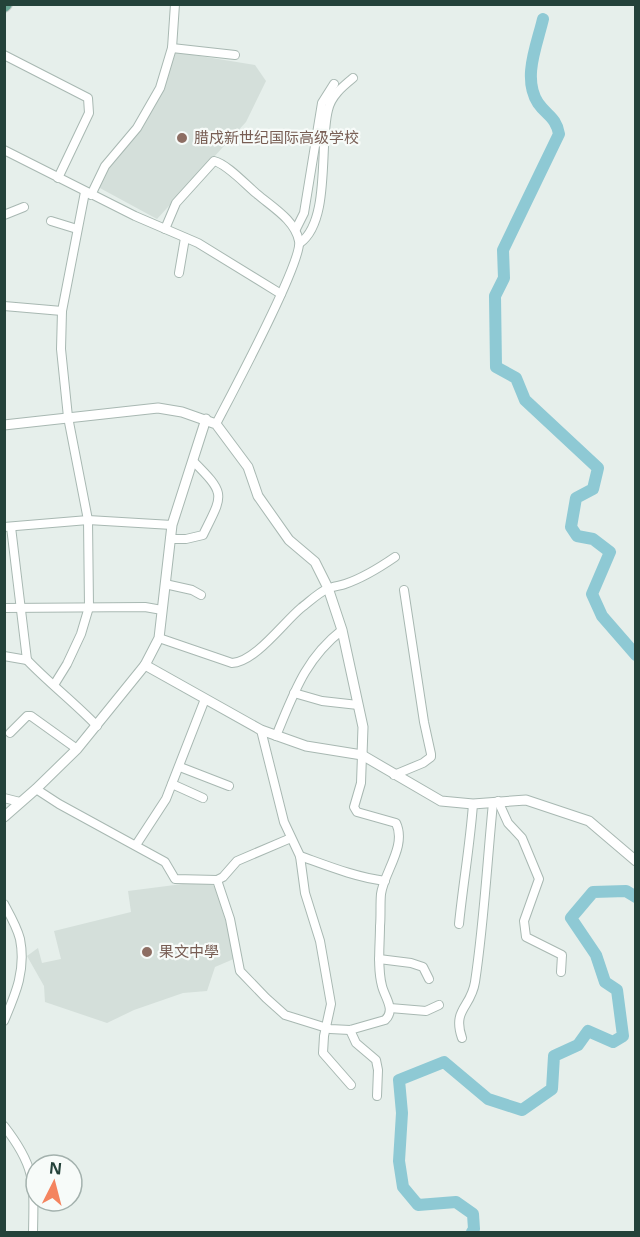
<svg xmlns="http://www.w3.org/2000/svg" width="640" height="1237" font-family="'Noto Sans','Noto Sans SC',sans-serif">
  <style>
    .built { fill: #d4dfda }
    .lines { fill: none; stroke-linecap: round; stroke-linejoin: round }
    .river { stroke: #8ec9d4; stroke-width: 12 }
    .minor-casing { stroke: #a8b8b2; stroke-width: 10 }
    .tertiary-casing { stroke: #a8b8b2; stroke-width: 11 }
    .primary-casing { stroke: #c2cac8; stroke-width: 14 }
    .minor { stroke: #fff; stroke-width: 8 }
    .tertiary { stroke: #fff; stroke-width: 9 }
    .primary { stroke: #6aa596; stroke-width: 12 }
    .education-dot { fill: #8d6e63; stroke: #f7fbf9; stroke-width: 2 }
    .labels { text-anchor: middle; stroke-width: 4.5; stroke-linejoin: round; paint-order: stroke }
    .education-label { font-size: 15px; fill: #785e54; stroke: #f7fbf9; text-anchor: start }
  </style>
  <rect width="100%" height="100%" fill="#e6efeb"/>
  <g class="built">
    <polygon points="175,52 255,65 266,81 246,122 157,219 98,187 106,170 142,127 162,93"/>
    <polygon points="206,881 214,886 218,895 236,958 215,967 207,991 183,993 134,1010 107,1023 45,1002 44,986 27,956 38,948 42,963 61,959 54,931 131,912 128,891"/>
  </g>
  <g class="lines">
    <g class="river">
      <path d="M543,19C537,45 522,78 538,103C547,116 556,117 559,134L503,250L504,278L495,296L496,367L516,378L525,400L598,468L593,489L576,498L571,527L577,536L593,539L610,552L592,594L602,616L636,655"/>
      <polyline points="472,1232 474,1229 473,1214 456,1202 418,1205 403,1187 399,1161 402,1113 399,1080 444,1062 488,1099 522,1110 552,1089 554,1056 578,1045 588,1031 613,1042 623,1036 617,990 605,982 596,955 571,918 593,892 626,891 636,897"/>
    </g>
    <g class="minor-casing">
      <g id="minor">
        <polyline points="172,48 235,55"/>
        <polyline points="4,55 88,98 89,113 58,178"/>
        <polyline points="4,150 135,216 198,243 281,294"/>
        <polyline points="91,195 105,166 137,128 160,88 172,48 175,4"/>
        <polyline points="4,215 24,207"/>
        <polyline points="51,221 77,229"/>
        <path d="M165,229L176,203L214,161C227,164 246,185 257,194C272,207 295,220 299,241C303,261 230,397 216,424"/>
        <polyline points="296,229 304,213 322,103 334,84"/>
        <path d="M300,243C331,221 319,144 328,110C331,96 342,87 353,78"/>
        <polyline points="179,273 185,238"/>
        <polyline points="4,306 62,311"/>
        <polyline points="4,527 88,520 172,525"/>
        <path d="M11,527L27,660C49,683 75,703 97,726"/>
        <path d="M170,539H186L203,535C223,494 227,495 193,461"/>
        <polyline points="165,584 192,590 201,595"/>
        <polyline points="4,608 145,607 162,610"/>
        <path d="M159,638L232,663C255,662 283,623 301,608C309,602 318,593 327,589C333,586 340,586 345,584C363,578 379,568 395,557"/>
        <polyline points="4,656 27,660"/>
        <polyline points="54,685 67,664 81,634 89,607 88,520 68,417 61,349 62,311 85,192"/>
        <polyline points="294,693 322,701 358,705"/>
        <polyline points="261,730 284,822 300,856 305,893 320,941 331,1004 324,1036 323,1053 351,1085"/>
        <polyline points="10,733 27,716 31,716 77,749"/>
        <path d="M276,736C294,693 305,659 342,630"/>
        <polyline points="180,767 229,786"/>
        <polyline points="394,775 423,763 431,757 431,754 424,722 404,590"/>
        <polyline points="172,784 203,798"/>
        <polyline points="36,789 59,804 165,862 175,879 217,880"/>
        <polyline points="4,798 20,802"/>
        <polyline points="498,801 508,823 522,838 539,879 524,921 526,937 562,955 561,972"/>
        <path d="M291,838L237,861L223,877L217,880L230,919L240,971L266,998L285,1015L330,1029L350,1030L385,1020C396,1010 385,998 382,986C377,967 380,946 380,926C381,916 380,904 381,894C384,872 407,846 396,823L357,812L354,807L361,783L362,755"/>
        <polyline points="136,845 166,799 205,699"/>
        <path d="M300,856C328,866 355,877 385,881"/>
        <path d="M4,904C10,915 17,927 20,939C26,970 16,993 4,1021"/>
        <path d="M459,924C463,884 470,845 473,804"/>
        <polyline points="379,959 411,963 423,967 429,979"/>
        <polyline points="390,1008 426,1011 439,1005"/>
        <polyline points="350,1030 356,1043 376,1060 378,1070 377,1096"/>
        <path d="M462,1038C452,1009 471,1008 475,982C484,923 487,863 493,803"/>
        <path d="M4,1126C36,1167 34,1183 33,1232"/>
      </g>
    </g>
    <g class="tertiary-casing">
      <g id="tertiary">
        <polyline points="4,425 158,408 182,412 216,424 248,467 258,496 289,540 315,562 328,588 342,630 363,727 362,755"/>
        <polyline points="145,665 261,730 306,746 362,755 441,801 473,804 526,800 589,821 636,861"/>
        <polyline points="4,817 36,789 77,749 145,665 159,638 172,525 206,419"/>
      </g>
    </g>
    <g class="primary-casing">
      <polyline id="primary" points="4,6 6,4"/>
    </g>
    <use href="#minor" class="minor"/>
    <use href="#tertiary" class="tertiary"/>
    <use href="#primary" class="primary"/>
  </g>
  <g class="education-dot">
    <circle cx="182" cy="138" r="6"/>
    <circle cx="147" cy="952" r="6"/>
  </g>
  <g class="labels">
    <g class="education-label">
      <text x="194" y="143">腊戍新世纪国际高级学校</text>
      <text x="159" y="957">果文中學</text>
    </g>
  </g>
  <rect width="640" height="1237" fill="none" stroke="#24423a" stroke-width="12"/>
  <g transform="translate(54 1183) rotate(6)"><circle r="28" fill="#f7fbf9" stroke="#a3b1ad" stroke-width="1.5"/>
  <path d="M0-4.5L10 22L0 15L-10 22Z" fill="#f4845f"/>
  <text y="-9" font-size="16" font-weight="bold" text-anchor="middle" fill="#24423a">N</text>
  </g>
</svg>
